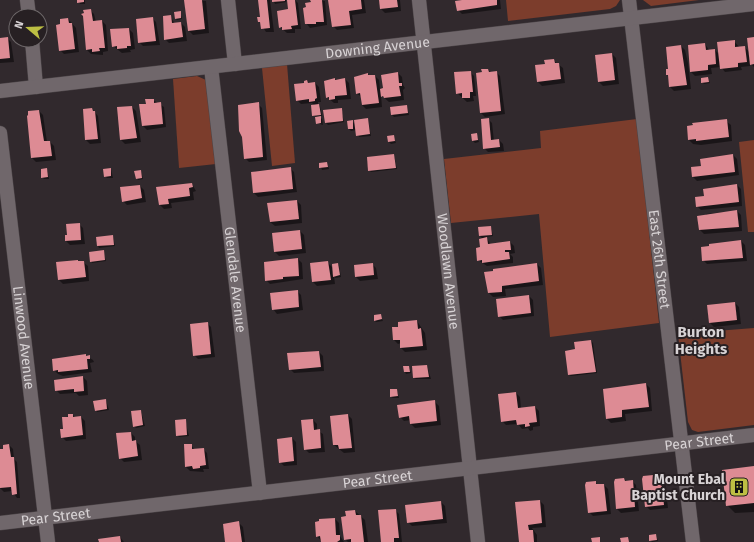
<svg xmlns="http://www.w3.org/2000/svg" width="754" height="542" font-family="'Fira Sans',sans-serif">
  <style>
    .green { fill: #7c3d2c }
    .shadow { fill: #0007 }
    .building { fill: #dd8b94 }
    .lines { fill: none; stroke-linecap: round; stroke-linejoin: round }
    .minor-casing { stroke: #4b4447; stroke-width: 15 }
    .minor { stroke: #70676b; stroke-width: 14 }
    .labels { text-anchor: middle; stroke-width: 4; stroke-linejoin: round; paint-order: stroke }
    .street-label { font-size: 14px; fill: #d8d3d5; stroke: #272023 }
    .poi-label { font-size: 14px; font-weight: bold; fill: #d8d3d5; stroke: #272023; text-anchor: end }
    .neighbourhood-label { font-size: 15px; font-weight: bold; fill: #d8d3d5; stroke: #272023 }
  </style>
  <rect width="100%" height="100%" fill="#31292d"/>
  <g class="green">
    <polygon points="506,0 620,0 616,6 610,9 508,21"/>
    <polygon points="643,0 699,0 651,6"/>
    <polygon points="287,64 295,163 272,166 262,68"/>
    <polygon points="197,76 206,80 216,164 179,168 173,79"/>
    <polygon points="637,119 659,323 550,337 539,214 451,223 444,159 541,148 540,131"/>
    <polygon points="754,140 754,232 748,232 739,142"/>
    <polygon points="754,328 754,425 698,432 692,430 688,422 678,334"/>
  </g>
  <g class="shadow">
    <polygon points="78,0 85,0 85,4 80,4"/>
    <polygon points="185,0 206,1 209,33 193,35 189,31"/>
    <polygon points="259,0 270,0 274,32 266,32 259,21 261,18"/>
    <polygon points="273,0 286,0 286,2 275,4"/>
    <polygon points="288,0 295,0 298,3 301,29 295,29 295,33 287,33 280,27 289,10"/>
    <polygon points="311,0 325,1 327,25 310,28 306,23"/>
    <polygon points="329,0 364,0 366,13 352,15 354,28 337,30 333,26"/>
    <polygon points="380,0 400,0 401,11 385,13 381,9"/>
    <polygon points="464,0 500,0 501,9 462,14 458,10"/>
    <polygon points="90,10 94,14 96,22 102,21 106,25 108,51 103,52 103,55 91,54 87,50"/>
    <polygon points="180,12 182,19 177,20 175,18"/>
    <polygon points="170,16 175,24 181,23 185,27 187,41 169,43 165,39"/>
    <polygon points="152,18 156,22 160,45 143,46 139,42"/>
    <polygon points="68,19 76,28 79,52 64,54 60,50 61,25"/>
    <polygon points="129,29 133,33 135,49 130,50 131,52 122,53 113,46 111,30"/>
    <polygon points="7,38 11,42 14,62 0,63 0,39"/>
    <polygon points="754,38 754,67 750,63 750,66 741,67 742,70 725,72 721,67 711,68 712,74 695,76 691,72 705,44 709,50 715,50 720,55 734,41 739,47 744,47 750,52"/>
    <polygon points="681,46 685,50 688,63 691,89 674,91 670,87 670,77 667,75"/>
    <polygon points="612,54 616,58 619,84 603,86 599,82 596,56"/>
    <polygon points="553,60 563,68 565,83 542,86 538,82 536,66 546,65"/>
    <polygon points="488,70 491,72 496,72 500,76 505,114 485,117 481,113 483,73"/>
    <polygon points="470,72 474,76 476,96 473,96 474,101 467,102 457,93"/>
    <polygon points="398,73 402,77 403,85 405,88 403,90 404,100 389,102 381,95 382,107 366,109 362,105 362,97 357,94 368,74 370,76 375,76 379,80 380,90 384,89"/>
    <polygon points="707,78 710,83 704,84 702,82"/>
    <polygon points="335,79 345,79 349,83 351,99 338,100 338,103 334,103 327,97"/>
    <polygon points="307,81 309,84 315,83 319,87 321,102 318,102 318,104 320,106 322,116 319,116 322,119 323,125 317,123 316,117 313,115 314,105 312,103 301,104 297,100"/>
    <polygon points="153,100 164,107 166,127 147,130 143,126"/>
    <polygon points="258,104 262,108 267,160 249,162 245,158"/>
    <polygon points="407,106 409,115 394,117 392,115"/>
    <polygon points="132,107 136,111 141,142 125,144 121,140"/>
    <polygon points="92,109 98,116 101,143 90,144 86,140"/>
    <polygon points="341,109 344,122 328,125 326,123 324,111"/>
    <polygon points="39,111 43,115 47,142 50,142 54,146 56,160 36,162 32,158"/>
    <polygon points="368,119 371,136 359,137 356,130 351,131 349,129 352,121 356,125"/>
    <polygon points="488,119 492,123 494,141 499,140 503,144 504,151 488,152 484,148"/>
    <polygon points="726,121 731,125 732,141 701,145 693,144 689,140"/>
    <polygon points="476,134 479,142 475,143 473,141"/>
    <polygon points="393,136 396,143 391,144 389,142"/>
    <polygon points="394,155 397,169 371,172 369,170"/>
    <polygon points="733,155 737,159 739,175 697,181 693,177"/>
    <polygon points="327,163 329,169 322,170 320,164"/>
    <polygon points="290,168 294,172 297,192 258,197 254,193"/>
    <polygon points="47,169 49,179 44,179 42,177"/>
    <polygon points="111,169 113,178 107,178 105,176"/>
    <polygon points="141,171 143,179 138,180 137,178"/>
    <polygon points="192,184 196,191 193,192 194,200 171,203 172,208 164,209 160,205 157,188"/>
    <polygon points="737,185 741,189 742,206 701,210 697,206"/>
    <polygon points="140,186 144,190 146,202 127,205 123,201"/>
    <polygon points="297,201 301,205 302,223 275,226 270,222"/>
    <polygon points="737,211 741,215 742,231 704,234 700,230 706,214"/>
    <polygon points="79,224 83,228 85,244 70,245 66,241 66,236"/>
    <polygon points="491,227 493,236 486,237 491,245 510,242 514,246 515,253 510,254 513,257 513,263 487,266 478,260 483,239 480,236"/>
    <polygon points="300,231 304,235 306,253 279,256 275,252"/>
    <polygon points="113,236 115,246 99,248 98,246 97,238"/>
    <polygon points="741,241 745,245 747,261 707,264 703,260"/>
    <polygon points="103,251 106,261 92,263 91,261"/>
    <polygon points="298,259 302,263 303,279 270,284 266,280"/>
    <polygon points="79,262 83,262 88,266 89,281 63,284 59,280"/>
    <polygon points="328,263 333,268 338,264 339,266 341,277 335,278 334,276 335,284 317,286 313,282"/>
    <polygon points="372,264 376,268 378,279 360,281 356,277"/>
    <polygon points="537,264 541,268 543,285 505,289 506,296 493,297 489,293 486,273"/>
    <polygon points="297,291 301,295 303,310 277,314 273,309"/>
    <polygon points="529,296 533,300 534,316 503,320 499,316"/>
    <polygon points="735,303 739,307 741,324 714,327 710,323"/>
    <polygon points="380,315 383,321 376,322 375,321"/>
    <polygon points="417,321 425,333 427,350 405,352 401,348 401,343 398,344 394,340 399,327"/>
    <polygon points="207,323 211,327 215,357 198,359 194,355"/>
    <polygon points="591,341 593,343 597,373 571,376 569,375 576,350"/>
    <polygon points="319,352 323,356 324,371 294,373 290,369"/>
    <polygon points="85,355 93,360 94,362 90,363 92,372 63,376 58,374 54,370"/>
    <polygon points="427,366 431,379 416,379 414,378"/>
    <polygon points="409,367 411,373 406,374 405,372"/>
    <polygon points="83,377 87,381 88,395 79,396 76,393 60,394 56,390"/>
    <polygon points="646,384 650,388 652,411 625,414 626,421 611,423 607,419"/>
    <polygon points="397,390 399,398 393,398 391,397"/>
    <polygon points="516,393 520,397 521,409 535,407 539,411 540,426 533,427 533,430 530,431 528,428 522,429 518,424 506,425 502,421"/>
    <polygon points="106,400 109,410 97,412 96,410"/>
    <polygon points="435,402 439,406 441,425 415,428 411,424 411,420 404,421 400,417"/>
    <polygon points="141,411 145,426 136,428 134,426"/>
    <polygon points="73,415 76,418 81,417 85,421 86,439 66,441 62,437 64,430 63,418"/>
    <polygon points="348,415 352,419 355,452 344,453 334,445"/>
    <polygon points="185,420 189,436 179,437 177,435"/>
    <polygon points="313,420 317,424 317,430 323,434 325,452 309,453 305,449"/>
    <polygon points="131,433 135,437 135,441 140,445 142,460 124,462 120,458"/>
    <polygon points="292,438 296,442 297,465 284,466 280,462"/>
    <polygon points="9,445 13,449 14,459 17,462 20,498 17,498 12,491 4,492 0,488 0,450 4,450"/>
    <polygon points="191,445 195,450 203,449 207,453 209,469 203,469 204,472 190,471 186,467"/>
    <polygon points="754,467 754,512 735,513 727,505"/>
    <polygon points="653,476 655,479 661,478 665,482 668,508 650,510 646,506"/>
    <polygon points="616,479 624,479 627,482 632,481 636,485 639,511 621,513 617,509"/>
    <polygon points="595,482 598,485 604,485 608,489 611,514 593,516 589,512"/>
    <polygon points="540,501 544,505 546,527 532,528 537,535 537,542 520,542 516,503"/>
    <polygon points="441,502 445,506 447,523 412,526 408,522"/>
    <polygon points="395,510 399,514 402,542 382,542"/>
    <polygon points="355,511 365,520 368,542 348,542 345,539 347,517"/>
    <polygon points="335,519 339,523 340,536 344,542 322,542 317,536"/>
    <polygon points="239,523 243,527 245,542 226,542"/>
    <polygon points="656,535 658,541 652,542 650,540"/>
    <polygon points="120,537 124,542 100,542"/>
  </g>
  <g class="building">
    <polygon points="77,0 84,0 84,2 77,3"/>
    <polygon points="184,0 202,0 205,29 188,31"/>
    <polygon points="258,0 267,0 270,28 261,29 260,22 258,22 257,17 260,17"/>
    <polygon points="272,0 285,0 285,1 272,2"/>
    <polygon points="287,0 295,0 298,25 291,26 292,29 282,30 282,27 279,28 277,11 288,9"/>
    <polygon points="310,0 322,0 324,22 316,22 316,24 305,24 303,8 306,7 305,3 311,2"/>
    <polygon points="328,0 361,0 362,9 349,11 351,25 332,27"/>
    <polygon points="379,0 397,0 398,7 380,9"/>
    <polygon points="462,0 497,0 497,5 457,11 455,1"/>
    <polygon points="91,9 93,21 102,20 105,48 99,48 100,51 92,52 92,49 86,50 83,16 81,14 84,13 83,10"/>
    <polygon points="181,11 181,18 175,19 174,12"/>
    <polygon points="171,15 172,23 181,22 183,37 164,40 163,16"/>
    <polygon points="153,17 156,41 138,43 136,19"/>
    <polygon points="68,18 69,23 72,23 75,49 59,51 56,25 60,24 60,19"/>
    <polygon points="129,28 131,46 127,46 127,48 117,49 117,46 112,47 110,29"/>
    <polygon points="8,37 10,58 0,59 0,38"/>
    <polygon points="754,37 754,64 750,65 747,38"/>
    <polygon points="735,40 735,47 745,46 747,62 738,63 738,67 720,69 717,42"/>
    <polygon points="705,43 706,50 715,49 716,64 708,65 708,70 690,72 688,45"/>
    <polygon points="681,45 687,85 669,87 668,75 666,75 666,69 668,69 666,47"/>
    <polygon points="612,53 615,80 598,82 595,55"/>
    <polygon points="554,59 555,63 559,63 561,79 537,82 535,65 545,64 544,60"/>
    <polygon points="481,69 488,69 489,72 497,71 501,111 480,113 476,73 482,72"/>
    <polygon points="471,71 473,92 470,92 470,98 462,98 462,93 456,94 454,72"/>
    <polygon points="398,72 399,83 402,83 402,86 399,86 401,96 384,98 383,96 381,97 380,89 383,88 381,75"/>
    <polygon points="368,73 368,75 375,75 379,103 362,105 360,93 356,94 354,77"/>
    <polygon points="708,77 709,82 701,83 701,78"/>
    <polygon points="335,78 335,80 345,78 347,95 335,96 335,99 329,100 329,97 326,98 324,81"/>
    <polygon points="307,80 308,83 315,82 317,98 315,99 315,101 309,102 309,99 296,101 294,84 304,83 304,81"/>
    <polygon points="145,99 154,99 154,103 161,102 163,124 142,126 139,104 146,104"/>
    <polygon points="259,102 263,157 244,159 242,137 239,131 238,105"/>
    <polygon points="319,104 321,115 312,116 311,105"/>
    <polygon points="407,105 408,113 391,115 390,107"/>
    <polygon points="132,106 137,138 120,140 117,107"/>
    <polygon points="92,108 93,111 95,111 98,139 85,140 83,109"/>
    <polygon points="342,108 343,121 325,123 323,110"/>
    <polygon points="39,110 44,141 50,141 52,156 31,158 27,116 28,115 28,111"/>
    <polygon points="321,116 321,123 316,124 315,117"/>
    <polygon points="368,118 370,134 356,136 354,120"/>
    <polygon points="489,118 491,140 499,139 500,147 483,149 481,119"/>
    <polygon points="727,119 729,137 696,141 696,139 688,140 687,126 693,125 692,123"/>
    <polygon points="353,120 353,129 348,129 347,121"/>
    <polygon points="477,133 478,140 472,141 471,134"/>
    <polygon points="394,135 395,141 388,142 387,136"/>
    <polygon points="394,154 396,168 368,171 367,157"/>
    <polygon points="733,154 735,172 692,177 691,167 701,166 700,159"/>
    <polygon points="327,162 328,167 319,168 319,163"/>
    <polygon points="291,167 293,189 253,193 251,172"/>
    <polygon points="47,168 48,177 41,178 41,169"/>
    <polygon points="111,168 111,176 104,177 103,169"/>
    <polygon points="141,170 142,178 136,179 134,171"/>
    <polygon points="192,183 193,187 189,188 190,196 168,199 169,204 159,205 156,187"/>
    <polygon points="737,184 739,202 696,207 695,197 704,196 703,189"/>
    <polygon points="140,185 142,198 122,202 120,187"/>
    <polygon points="297,200 299,219 270,222 267,203"/>
    <polygon points="737,210 739,227 699,230 697,216"/>
    <polygon points="80,223 81,240 65,241 65,235 67,235 66,224"/>
    <polygon points="491,226 492,235 479,236 478,227"/>
    <polygon points="300,230 302,249 274,252 272,233"/>
    <polygon points="113,235 114,245 97,246 96,237"/>
    <polygon points="487,237 488,244 510,241 511,250 505,250 505,252 509,252 510,259 482,263 482,260 477,261 476,248 480,247 479,239"/>
    <polygon points="741,240 743,258 702,261 701,247 709,246 709,244"/>
    <polygon points="104,250 105,260 90,262 89,252"/>
    <polygon points="298,258 299,276 283,277 283,279 265,281 264,262"/>
    <polygon points="78,260 78,261 84,261 86,277 58,280 56,262"/>
    <polygon points="328,261 331,280 312,282 310,263"/>
    <polygon points="338,263 340,275 333,277 332,264"/>
    <polygon points="373,263 374,275 355,277 354,265"/>
    <polygon points="537,263 539,281 502,286 502,292 488,293 484,272 493,271 493,269"/>
    <polygon points="298,290 299,307 272,310 270,293"/>
    <polygon points="529,295 531,313 498,317 496,299"/>
    <polygon points="735,302 737,320 709,323 707,305"/>
    <polygon points="381,314 382,319 374,321 374,315"/>
    <polygon points="417,320 418,329 421,328 423,346 400,348 400,340 393,340 392,327 398,327 398,322"/>
    <polygon points="208,322 211,354 193,356 190,324"/>
    <polygon points="591,340 596,372 568,375 565,351 575,349 574,342"/>
    <polygon points="319,351 321,367 289,370 287,353"/>
    <polygon points="86,354 86,356 90,355 90,359 87,359 88,369 58,372 58,370 53,371 52,359"/>
    <polygon points="427,365 429,377 413,378 412,366"/>
    <polygon points="403,366 409,366 410,372 404,372"/>
    <polygon points="83,376 84,391 74,392 74,389 55,391 54,380"/>
    <polygon points="646,383 649,407 622,410 622,417 606,419 603,389"/>
    <polygon points="390,389 397,389 398,396 390,397"/>
    <polygon points="516,392 518,408 535,406 537,422 529,423 530,426 525,427 525,424 517,425 516,420 501,422 498,394"/>
    <polygon points="106,399 107,409 95,411 93,401"/>
    <polygon points="435,400 437,421 410,424 409,416 399,418 397,405"/>
    <polygon points="141,410 143,425 133,427 131,411"/>
    <polygon points="68,414 73,414 73,417 81,416 83,435 61,438 60,429 63,429 62,417 68,417"/>
    <polygon points="348,414 352,448 339,449 338,445 333,445 330,416"/>
    <polygon points="186,419 187,435 176,436 175,420"/>
    <polygon points="313,419 314,430 320,429 321,448 304,450 301,420"/>
    <polygon points="131,432 132,441 136,440 138,456 119,459 116,433"/>
    <polygon points="292,437 294,461 279,463 277,439"/>
    <polygon points="9,444 11,457 14,457 17,494 12,495 11,487 0,488 0,449 3,449 3,445"/>
    <polygon points="184,444 192,444 192,449 204,448 206,465 200,466 200,468 193,469 192,466 185,467"/>
    <polygon points="754,466 754,503 726,506 722,470"/>
    <polygon points="653,475 654,478 661,477 664,505 645,507 642,479 643,476"/>
    <polygon points="624,478 625,481 633,480 635,507 616,509 614,482 615,479"/>
    <polygon points="596,481 596,484 604,484 607,511 588,513 585,485 586,482"/>
    <polygon points="540,500 542,523 528,525 529,530 533,530 534,542 519,542 515,502"/>
    <polygon points="441,501 443,519 407,523 405,505"/>
    <polygon points="396,509 399,538 394,538 394,542 381,542 378,510"/>
    <polygon points="355,510 356,515 361,515 364,542 351,542 351,539 344,540 341,517 346,516 345,511"/>
    <polygon points="335,518 336,535 340,535 340,540 337,542 321,542 320,536 316,537 315,522 319,521 319,519"/>
    <polygon points="239,521 242,542 225,542 223,524"/>
    <polygon points="656,534 657,540 649,541 649,535"/>
    <polygon points="120,536 121,542 99,542 98,539"/>
    <polygon points="600,537 600,542 592,542 591,538"/>
    <polygon points="628,537 629,542 621,542 620,538"/>
  </g>
  <g class="lines">
    <g class="minor-casing">
      <g id="minor">
        <polyline points="27,0 29,16"/>
        <polyline points="228,0 235,64"/>
        <path id="s1" d="M419,0L478,542"/>
        <path id="s2" d="M629,0L693,542"/>
        <polyline points="32,40 36,87"/>
        <path id="s3" d="M211,67L260,493"/>
        <path id="s4" d="M0,91L754,4"/>
        <path id="s5" d="M0,133L48,542"/>
        <path id="s6" d="M0,523L754,435"/>
      </g>
    </g>
    <use href="#minor" class="minor"/>
  </g>
  <defs>
    <g id="building-square" transform="scale(1)"><rect x="-9" y="-9" width="18" height="18" rx="4" fill="#bdbf43" stroke="#272023"/><path d="M-4-6H4V6H1V3H-1V6H-4ZM-2.5-4.3h1.7v1.8h-1.7ZM.8-4.3h1.7v1.8H.8ZM-2.5-1h1.7V.8h-1.7ZM.8-1h1.7V.8H.8Z" fill="#111"/></g>
  </defs>
  <g fill-rule="evenodd">
    <use href="#building-square" x="739" y="487"/>
  </g>
  <g class="labels">
    <g class="street-label">
      <text dy="5" stroke="none"><textPath href="#s4" startOffset="380">Downing Avenue</textPath></text>
      <text dy="5" stroke="none"><textPath href="#s2" startOffset="261">East 26th Street</textPath></text>
      <text dy="5" stroke="none"><textPath href="#s1" startOffset="273">Woodlawn Avenue</textPath></text>
      <text dy="5" stroke="none"><textPath href="#s3" startOffset="214">Glendale Avenue</textPath></text>
      <text dy="5" stroke="none"><textPath href="#s5" startOffset="206">Linwood Avenue</textPath></text>
      <text dy="5" stroke="none"><textPath href="#s6" startOffset="704">Pear Street</textPath></text>
      <text dy="5" stroke="none"><textPath href="#s6" startOffset="380">Pear Street</textPath></text>
      <text dy="5" stroke="none"><textPath href="#s6" startOffset="56">Pear Street</textPath></text>
    </g>
    <g class="poi-label">
      <text x="725" y="484">Mount Ebal<tspan x="725" dy="16">Baptist Church</tspan></text>
    </g>
    <g class="neighbourhood-label">
      <text x="701" y="337">Burton<tspan x="701" dy="17">Heights</tspan></text>
    </g>
  </g>
  <g transform="translate(28 28) rotate(289)"><circle r="19" fill="#272023" stroke="#6e686a"/>
  <path d="M0-3L7 15L0 10L-7 15Z" fill="#bdbf43"/>
  <text y="-6" font-size="11" font-weight="bold" text-anchor="middle" fill="#d8d3d5">N</text>
  </g>
</svg>
